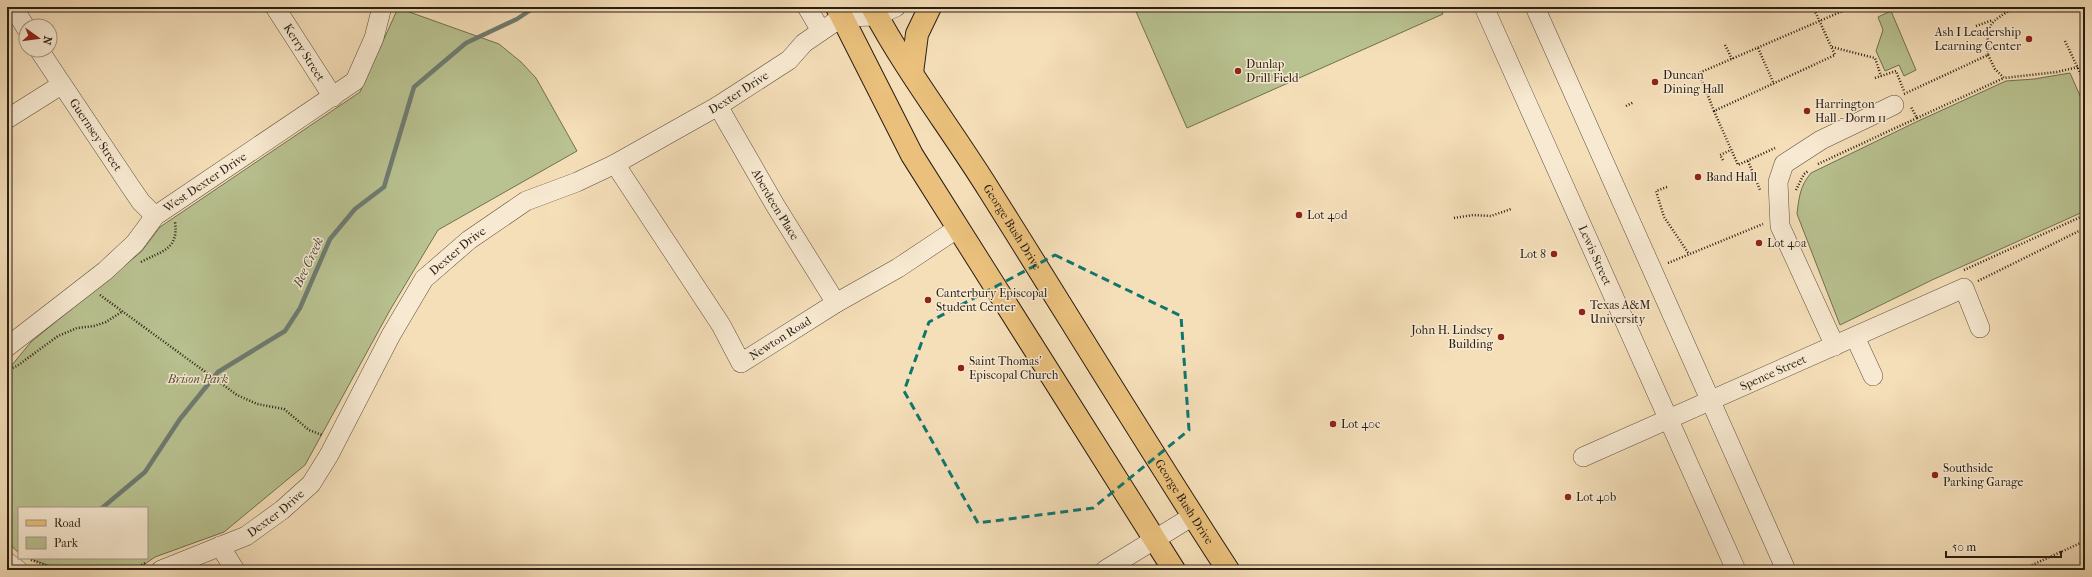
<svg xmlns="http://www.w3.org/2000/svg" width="2092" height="577" viewBox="0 0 2092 577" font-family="'IM FELL French Canon',serif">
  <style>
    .green { fill: #b9c291; stroke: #717052 }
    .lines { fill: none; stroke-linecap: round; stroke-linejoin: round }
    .stream { stroke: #6e7c72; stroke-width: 4.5 }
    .minor-casing { stroke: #5c4e3c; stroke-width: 20 }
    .major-casing { stroke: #291d13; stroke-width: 24 }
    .path { stroke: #291d13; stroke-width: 2.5; stroke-dasharray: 1 2; stroke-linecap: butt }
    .minor { stroke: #f8ead2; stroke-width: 19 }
    .major { stroke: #eac07c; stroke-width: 22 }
    .marked { fill: none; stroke: #0f766e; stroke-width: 3; stroke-dasharray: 8 5; stroke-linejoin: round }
    .poi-dot { fill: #8f2418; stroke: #f8ead2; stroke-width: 1.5 }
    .labels { text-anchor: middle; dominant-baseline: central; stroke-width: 3; stroke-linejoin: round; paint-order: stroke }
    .poi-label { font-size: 12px; fill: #291d13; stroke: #f8ead2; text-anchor: start }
    .street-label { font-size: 12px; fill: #291d13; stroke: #f8ead2 }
    .park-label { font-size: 12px; font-style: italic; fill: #544f39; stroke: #f8ead2 }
    .water-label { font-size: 13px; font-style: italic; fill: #4c4d42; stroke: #f8ead2 }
  </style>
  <rect width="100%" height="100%" fill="#f5dfb9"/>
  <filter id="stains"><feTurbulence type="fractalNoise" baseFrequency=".005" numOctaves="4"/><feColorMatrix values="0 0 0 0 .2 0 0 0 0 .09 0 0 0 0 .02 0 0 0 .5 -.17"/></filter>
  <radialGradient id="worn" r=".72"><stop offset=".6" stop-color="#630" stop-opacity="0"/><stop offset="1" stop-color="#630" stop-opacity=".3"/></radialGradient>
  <path class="green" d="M1134,7H1440L1443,14L1187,128Z
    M398,8L499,44L521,62L536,78L577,151L438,230L390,310L305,465L224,532L155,557L136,570H61L28,558H147V508H19V553L7,542V371L31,342L141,252L160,227L360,92Z
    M1891,11L1916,70L1904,76L1899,65L1885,71L1876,51L1883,30L1878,17Z
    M2070,73L2085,107V211L1932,280L1840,325L1797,214C1799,197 1800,186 1811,173L1916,122L2006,81L2034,79Z"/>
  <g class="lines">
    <path class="stream" d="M102,508L145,472L180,419L218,372L285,331L300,308L330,239L355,209L384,187L414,87L466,43L517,19L535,7"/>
    <defs>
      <g id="minor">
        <path d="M13,7L26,28"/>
        <path id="s1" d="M275,7L333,97"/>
        <path d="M807,7L821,31"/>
        <path id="s2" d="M1484,7L1736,570"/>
        <path d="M1535,7L1786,570"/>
        <path d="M842,17L876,16L896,7"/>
        <path id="s3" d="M39,50L130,186L141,202L155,216"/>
        <path id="s4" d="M718,106L775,205L836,303"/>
        <path d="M7,119L61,85"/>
        <path id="s5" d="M615,164L721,325L741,363L836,303L898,268L958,228"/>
        <path d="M1855,337L1873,376"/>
        <path d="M1835,346L1780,226L1778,182L1784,164L1821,140L1894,105"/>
        <path id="s6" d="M7,347L105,271L135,243L155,216L355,81L374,38L382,7"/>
        <path id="s7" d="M1583,457L1964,288L1980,328"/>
        <path d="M220,546L235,570"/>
        <path d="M7,562L18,570"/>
        <path id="s8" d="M161,570L246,536L282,510L311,484L329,455L391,335L424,279L469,240L526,201L577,182L615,164L718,106L789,60L804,43L842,17L848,7"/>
        <path d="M1105,570L1193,516"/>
      </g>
      <g id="major">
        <path d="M837,7L912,155L1174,570"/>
        <path id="s9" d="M872,7C906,71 951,129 989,190C1069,317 1146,444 1228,570"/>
        <path d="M912,73L917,34L930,7"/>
      </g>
    </defs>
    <use href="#minor" class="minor-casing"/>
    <use href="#major" class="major-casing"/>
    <path class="path" d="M1813,7L1835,55L1714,111L1699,73L1852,7
      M2007,12L2018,7
      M1976,26L1993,20
      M2065,41L2085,83
      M1725,45L1732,59
      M1832,47L1875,58L1881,76
      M1758,48L1774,84
      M1988,55L1995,69L2004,78L2057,72L2078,67
      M1875,78L1896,71L1904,91
      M1904,94L1988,55C1988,30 1984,26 2007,12L2005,7
      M1626,106L1634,102
      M1714,111L1738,165L1775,148
      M1917,118L2004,78
      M1723,160L1720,155L1731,150
      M1748,161L1760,190
      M1818,164L1917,118L1911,107
      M1667,187L1656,191L1664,217L1689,254
      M1796,190L1804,174L1808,171
      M1454,218L1473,215L1491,216L1511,209
      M141,262C161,251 179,250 175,222
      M1668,263L1763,224
      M1964,270L2085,215
      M1978,281L2085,228
      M100,295L237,395L257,404L284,409L309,430L322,435
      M7,370L17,366L58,336L77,328L94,326L106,322L123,311
      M31,560L60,570
      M134,570L145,563
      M2021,570L2085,541"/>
    <use href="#minor" class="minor"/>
    <use href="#major" class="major"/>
  </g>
  <path class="marked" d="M1055,255L1181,316L1189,430L1093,508L978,523L904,391L929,322Z"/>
  <g class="poi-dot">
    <circle cx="2029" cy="39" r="4"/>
    <circle cx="1238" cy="71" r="4"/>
    <circle cx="1655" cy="82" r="4"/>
    <circle cx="1807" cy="111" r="4"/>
    <circle cx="1698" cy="177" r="4"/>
    <circle cx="1299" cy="215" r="4"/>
    <circle cx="1759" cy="243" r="4"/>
    <circle cx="1554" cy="254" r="4"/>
    <circle cx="928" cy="300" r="4"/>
    <circle cx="1582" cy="312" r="4"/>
    <circle cx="1501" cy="337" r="4"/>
    <circle cx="961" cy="368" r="4"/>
    <circle cx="1333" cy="424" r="4"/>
    <circle cx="1935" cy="475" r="4"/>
    <circle cx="1568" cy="497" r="4"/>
  </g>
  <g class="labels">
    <g class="poi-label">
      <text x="2021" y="32" text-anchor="end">Ash I Leadership<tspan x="2021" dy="14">Learning Center</tspan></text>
      <text x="1246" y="64">Dunlap<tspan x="1246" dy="14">Drill Field</tspan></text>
      <text x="1663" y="75">Duncan<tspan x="1663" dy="14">Dining Hall</tspan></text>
      <text x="1815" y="104">Harrington<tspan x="1815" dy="14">Hall - Dorm 11</tspan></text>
      <text x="1706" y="177">Band Hall</text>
      <text x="1307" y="215">Lot 40d</text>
      <text x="1767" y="243">Lot 40a</text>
      <text x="1546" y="254" text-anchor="end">Lot 8</text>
      <text x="936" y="293">Canterbury Episcopal<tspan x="936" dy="14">Student Center</tspan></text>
      <text x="1590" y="305">Texas A&amp;M<tspan x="1590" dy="14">University</tspan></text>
      <text x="1493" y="330" text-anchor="end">John H. Lindsey<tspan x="1493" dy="14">Building</tspan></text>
      <text x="969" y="361">Saint Thomas'<tspan x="969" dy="14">Episcopal Church</tspan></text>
      <text x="1341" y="424">Lot 40c</text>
      <text x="1943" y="468">Southside<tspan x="1943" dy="14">Parking Garage</tspan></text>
      <text x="1576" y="497">Lot 40b</text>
    </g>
    <g class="street-label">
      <text stroke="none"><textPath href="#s1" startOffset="54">Kerry Street</textPath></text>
      <text stroke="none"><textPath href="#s8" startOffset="777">Dexter Drive</textPath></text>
      <text stroke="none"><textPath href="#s3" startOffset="102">Guernsey Street</textPath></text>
      <text stroke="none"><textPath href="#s6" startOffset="259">West Dexter Drive</textPath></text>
      <text stroke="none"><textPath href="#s4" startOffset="114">Aberdeen Place</textPath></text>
      <text stroke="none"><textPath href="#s9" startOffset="261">George Bush Drive</textPath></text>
      <text stroke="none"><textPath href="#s8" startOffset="453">Dexter Drive</textPath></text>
      <text stroke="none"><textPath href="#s2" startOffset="272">Lewis Street</textPath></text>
      <text stroke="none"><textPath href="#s5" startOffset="282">Newton Road</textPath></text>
      <text stroke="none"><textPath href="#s7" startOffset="208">Spence Street</textPath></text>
      <text stroke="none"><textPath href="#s9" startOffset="585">George Bush Drive</textPath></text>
      <text stroke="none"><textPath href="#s8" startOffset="129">Dexter Drive</textPath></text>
    </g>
    <g class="park-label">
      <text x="198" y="379">Brison Park</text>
    </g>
    <g class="water-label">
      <text transform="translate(308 262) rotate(-65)">Bee Creek</text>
    </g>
  </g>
  <rect width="2092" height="577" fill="none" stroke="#f5dfb9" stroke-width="24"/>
  <rect x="8" y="8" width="2076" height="561" fill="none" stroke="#291d13" stroke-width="2"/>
  <rect x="12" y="12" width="2068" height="553" fill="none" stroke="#291d13"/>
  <rect x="18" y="507" width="130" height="52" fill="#f8ead2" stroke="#a59886"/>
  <rect x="26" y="520" width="20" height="6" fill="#eac07c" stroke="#a59886"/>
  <text x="54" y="527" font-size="12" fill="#291d13">Road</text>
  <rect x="26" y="537" width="20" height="12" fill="#b9c291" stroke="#a59886"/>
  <text x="54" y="547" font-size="12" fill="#291d13">Park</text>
  <g transform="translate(38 38) rotate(104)"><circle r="19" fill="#f8ead2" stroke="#a59886"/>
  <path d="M0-3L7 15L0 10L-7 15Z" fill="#8f2418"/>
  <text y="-6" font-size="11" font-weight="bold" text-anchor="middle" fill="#291d13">N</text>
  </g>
  <path d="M1946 551v6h115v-6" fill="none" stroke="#291d13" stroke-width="2"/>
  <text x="1952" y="551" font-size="12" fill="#291d13" stroke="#f8ead2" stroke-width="3" paint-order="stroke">50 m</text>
  <rect width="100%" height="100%" filter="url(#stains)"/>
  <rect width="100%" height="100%" fill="url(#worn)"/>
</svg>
